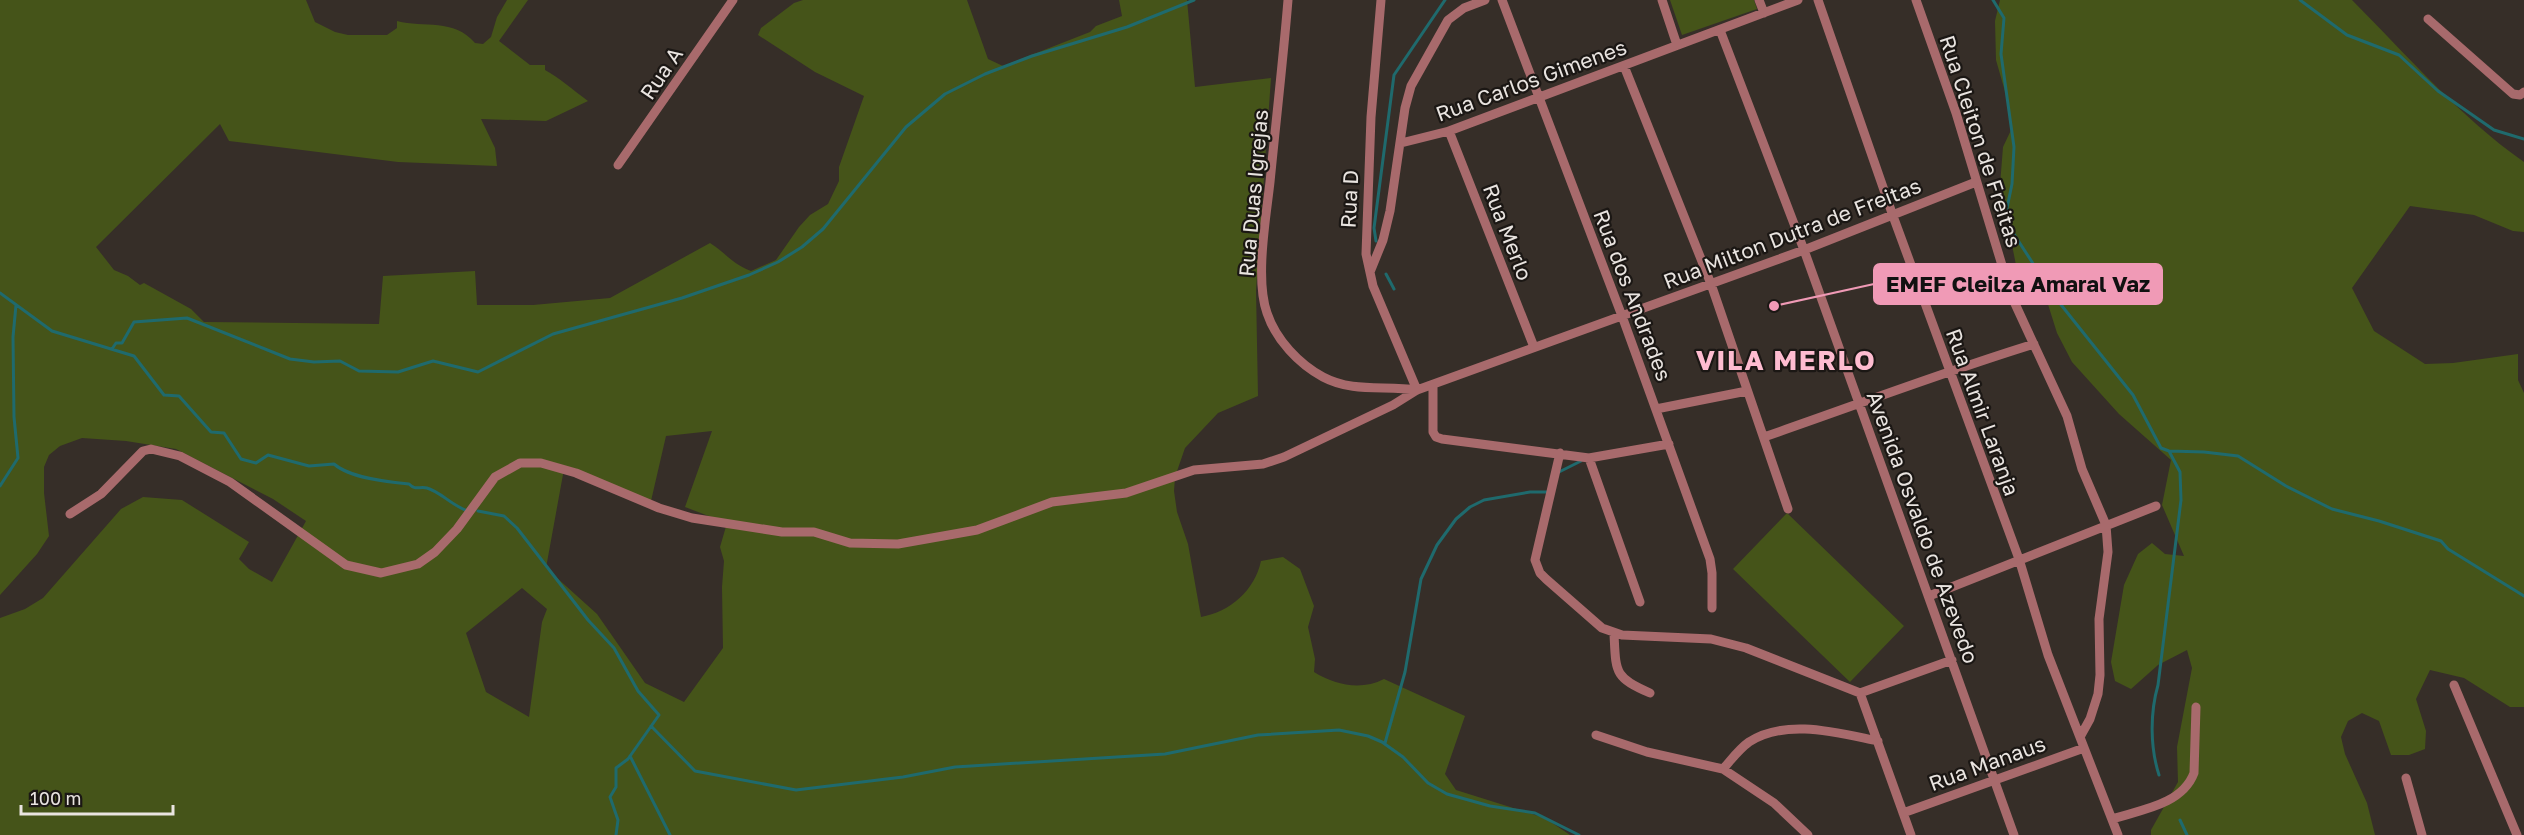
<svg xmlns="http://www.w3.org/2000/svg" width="2524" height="835" viewBox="0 0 2524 835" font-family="'Golos Text',sans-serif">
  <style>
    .green { fill: #455419; fill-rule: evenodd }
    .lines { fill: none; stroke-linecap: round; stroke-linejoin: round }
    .stream { stroke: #1f6a6d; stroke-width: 3 }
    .minor { stroke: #a86a6c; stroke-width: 9 }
    .labels { text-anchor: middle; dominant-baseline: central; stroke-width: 4.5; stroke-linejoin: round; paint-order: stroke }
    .street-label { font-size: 21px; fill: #e9e4e0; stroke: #1b1714 }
    .district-label { font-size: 27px; font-weight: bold; letter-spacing: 1.5px; fill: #febcd0; stroke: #1b1714 }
    .leader { fill: none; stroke: #f09ab6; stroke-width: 2 }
    .callout-dot { fill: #f09ab6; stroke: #1b1714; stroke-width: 2 }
    .callout { fill: #f09ab6; stroke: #f09ab6; stroke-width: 2 }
    .callout-label { font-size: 22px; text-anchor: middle; font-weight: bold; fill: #111 }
  </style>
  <rect width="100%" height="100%" fill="#362e28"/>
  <path class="green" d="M0,0H306L315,22L335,32L348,35H387L397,28V21C424,28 454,18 475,43L483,44L491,37L497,17L507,0H528L499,41L530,65H545V70C560,78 573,90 588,101L546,121L481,119L495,148L497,166L398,162L229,141L220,124L96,247L114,270L128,276L140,285L144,283L191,309L204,322L379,324L383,276L475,271L477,305H533L610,298L710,243C726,253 732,264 751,271L776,260L799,227L810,215L828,204L839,181V167L864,96L815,72L758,35L761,28L794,3L803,0H967L988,59L1003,66L1090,32L1096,26L1122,16L1119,0H1187L1195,87L1271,78L1256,290L1258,396L1218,413L1185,448L1175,477L1174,491L1177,512L1188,544L1201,617C1230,612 1255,590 1261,561L1283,557L1300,569L1314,606L1308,627L1315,659L1314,672C1335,685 1361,691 1384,679L1465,716L1445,774L1456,790L1545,818L1570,835H0V618L25,609L43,598L121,509L143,497L182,500L249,542L239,559L249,569L272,582L306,521L273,499L176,449L126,441L82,438L60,446L49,455L44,467V493L49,536L37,554L0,595ZM712,431L685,507L727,523L720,547L724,561L722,587L723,648L684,702L645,683L597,614L546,568L564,469L651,501L666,436ZM522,588L547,609L542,622L529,717L486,692L466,633Z
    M1670,0H1754L1757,9L1682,35Z
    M2000,0H2352C2407,55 2460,117 2524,162V232L2513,231L2474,215L2410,206L2352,288L2374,331L2425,364L2453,363L2518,354V380L2524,393V707H2510L2464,678L2430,670L2416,699L2426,731L2425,749L2409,755H2391L2379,721L2362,713L2348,721L2341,737L2345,754L2367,803L2375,835H2151V830L2178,782L2177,747L2192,668L2187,650L2158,665L2131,689L2115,681L2111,662L2124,585L2138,554L2152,543L2165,554L2184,556L2162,505L2171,460L2119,414L2072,362L2057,333L2046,298L2016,265L2000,185L2003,147L2012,128L2008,102L1996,60L1995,21Z
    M1787,513L1904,626L1850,682L1733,569Z"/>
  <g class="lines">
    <path class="stream" d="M1993,0L2004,18L2001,54L2014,147L2012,184L2007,208L2010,228L2054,296L2133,395L2161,448L2169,451L2204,452L2238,456L2286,486L2332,509L2379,521L2441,541L2448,549L2524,596
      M2300,0L2347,35L2399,55L2438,91L2494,130L2524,139
      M1376,241L1374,228L1394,75L1445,0
      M1386,274L1394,289
      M0,293L52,331L134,356L164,395L179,396L211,432L224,433L241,459L256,463L268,455L309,466L334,464C350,478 387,482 409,484C416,491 419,486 427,488C441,492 452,506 468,511
      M112,349L116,343H122L134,322L187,318L290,359L314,362L340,361L359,371L398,372L433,361L478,372L553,334L682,298L749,275L778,262L802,247L823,229L906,127L945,94L985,74L1032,56L1127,27L1194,0
      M1559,472L1581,461
      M0,486L18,458L14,417L13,337L16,305
      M478,511L504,516L517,528L588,620L614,648L638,691L659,715L628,759L616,768V787L610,797L618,820L616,835
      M651,726L695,771L796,790L903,777L955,767L1165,754L1258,735L1339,730L1368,736L1382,742L1403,757L1428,783L1447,794L1490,806L1535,813L1579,835
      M1385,743L1405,672L1421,579L1437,545L1456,519L1470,507L1484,500L1530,492H1548
      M630,756L670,835
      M2159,775C2150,747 2150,713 2158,685L2181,500L2180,472L2169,451
      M2180,820L2187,835"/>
    <path class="minor" d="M1288,0C1283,61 1276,121 1270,182C1266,218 1255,279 1267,313C1276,340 1299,364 1323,377C1353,393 1385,385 1417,390
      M1381,0L1371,117L1366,254L1373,286L1417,390
      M1502,0L1622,316L1710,559L1712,573V608
      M1662,0L1677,45
      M1759,0L1764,13
      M1818,0L1893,216L2019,559L2048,655L2118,835
      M1916,0L1956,113L2011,295L2067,416L2082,469L2106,525L2108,552L2099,619L2100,675L2098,694L2090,719L2080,737
      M2428,19L2513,94L2520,95L2524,92
      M1720,30L1804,250L2014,835
      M1624,66L1711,284L1788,509
      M1449,131L1534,347
      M1401,143L1449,131L1798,0
      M618,165L733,0
      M1370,272L1383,240L1390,211L1405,108L1411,86L1448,20L1464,8L1485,0
      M1433,385V432L1436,437L1442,439L1589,458L1669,444
      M1656,409L1747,391
      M1764,437C1854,406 1943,372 2034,344
      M1560,453L1535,560L1540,573L1546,579L1602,628L1622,635L1711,639L1746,648L1860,693L1952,660
      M1589,458L1640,602
      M70,514L101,494L143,451L151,449L180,456L230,482L346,565L381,573L418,564L435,552L457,529L495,477L520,463H541L576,473L659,508L692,518L782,532H814L850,543L898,544L977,530L1052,502L1126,493L1194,470L1263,464L1284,457L1393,405L1417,390L1804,250L1976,182
      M1929,596L2156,506
      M1614,634C1616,673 1614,677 1650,693
      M2454,685L2517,835
      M1860,693L1911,835
      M1596,735L1647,752L1723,769L1774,803L1808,835
      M1723,769C1731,760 1739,749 1749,742C1786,718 1838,733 1878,741
      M2406,778L2422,835
      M1903,813L2084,748
      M2112,819C2140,810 2182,805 2194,773L2196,707"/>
  </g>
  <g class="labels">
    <g class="street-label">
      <text transform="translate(661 73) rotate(-56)">Rua A</text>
      <text transform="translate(1531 80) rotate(-20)">Rua Carlos Gimenes</text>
      <text transform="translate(1981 141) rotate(72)">Rua Cleiton de Freitas</text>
      <text transform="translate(1253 193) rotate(-85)">Rua Duas Igrejas</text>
      <text transform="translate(1349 199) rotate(-87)">Rua D</text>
      <text transform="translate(1508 232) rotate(69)">Rua Merlo</text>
      <text transform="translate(1792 233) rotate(-21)">Rua Milton Dutra de Freitas</text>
      <text transform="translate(1633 295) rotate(69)">Rua dos Andrades</text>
      <text transform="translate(1983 412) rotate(70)">Rua Almir Laranja</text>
      <text transform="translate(1923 527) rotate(70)">Avenida Osvaldo de Azevedo</text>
      <text transform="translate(1987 763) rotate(-20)">Rua Manaus</text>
    </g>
    <g class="district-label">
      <text x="1786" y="360">VILA MERLO</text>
    </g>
  </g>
  <path class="leader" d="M1774 306L1874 284"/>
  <circle class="callout-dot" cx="1774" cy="306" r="6"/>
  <rect class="callout" x="1874" y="264" width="288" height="40" rx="6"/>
  <g class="callout-label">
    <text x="2018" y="292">EMEF Cleilza Amaral Vaz</text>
  </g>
  <path d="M21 805v9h152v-9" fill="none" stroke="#e9e4e0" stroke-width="3"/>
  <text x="30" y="805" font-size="18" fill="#e9e4e0" stroke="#1b1714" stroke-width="4.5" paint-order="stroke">100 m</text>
</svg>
